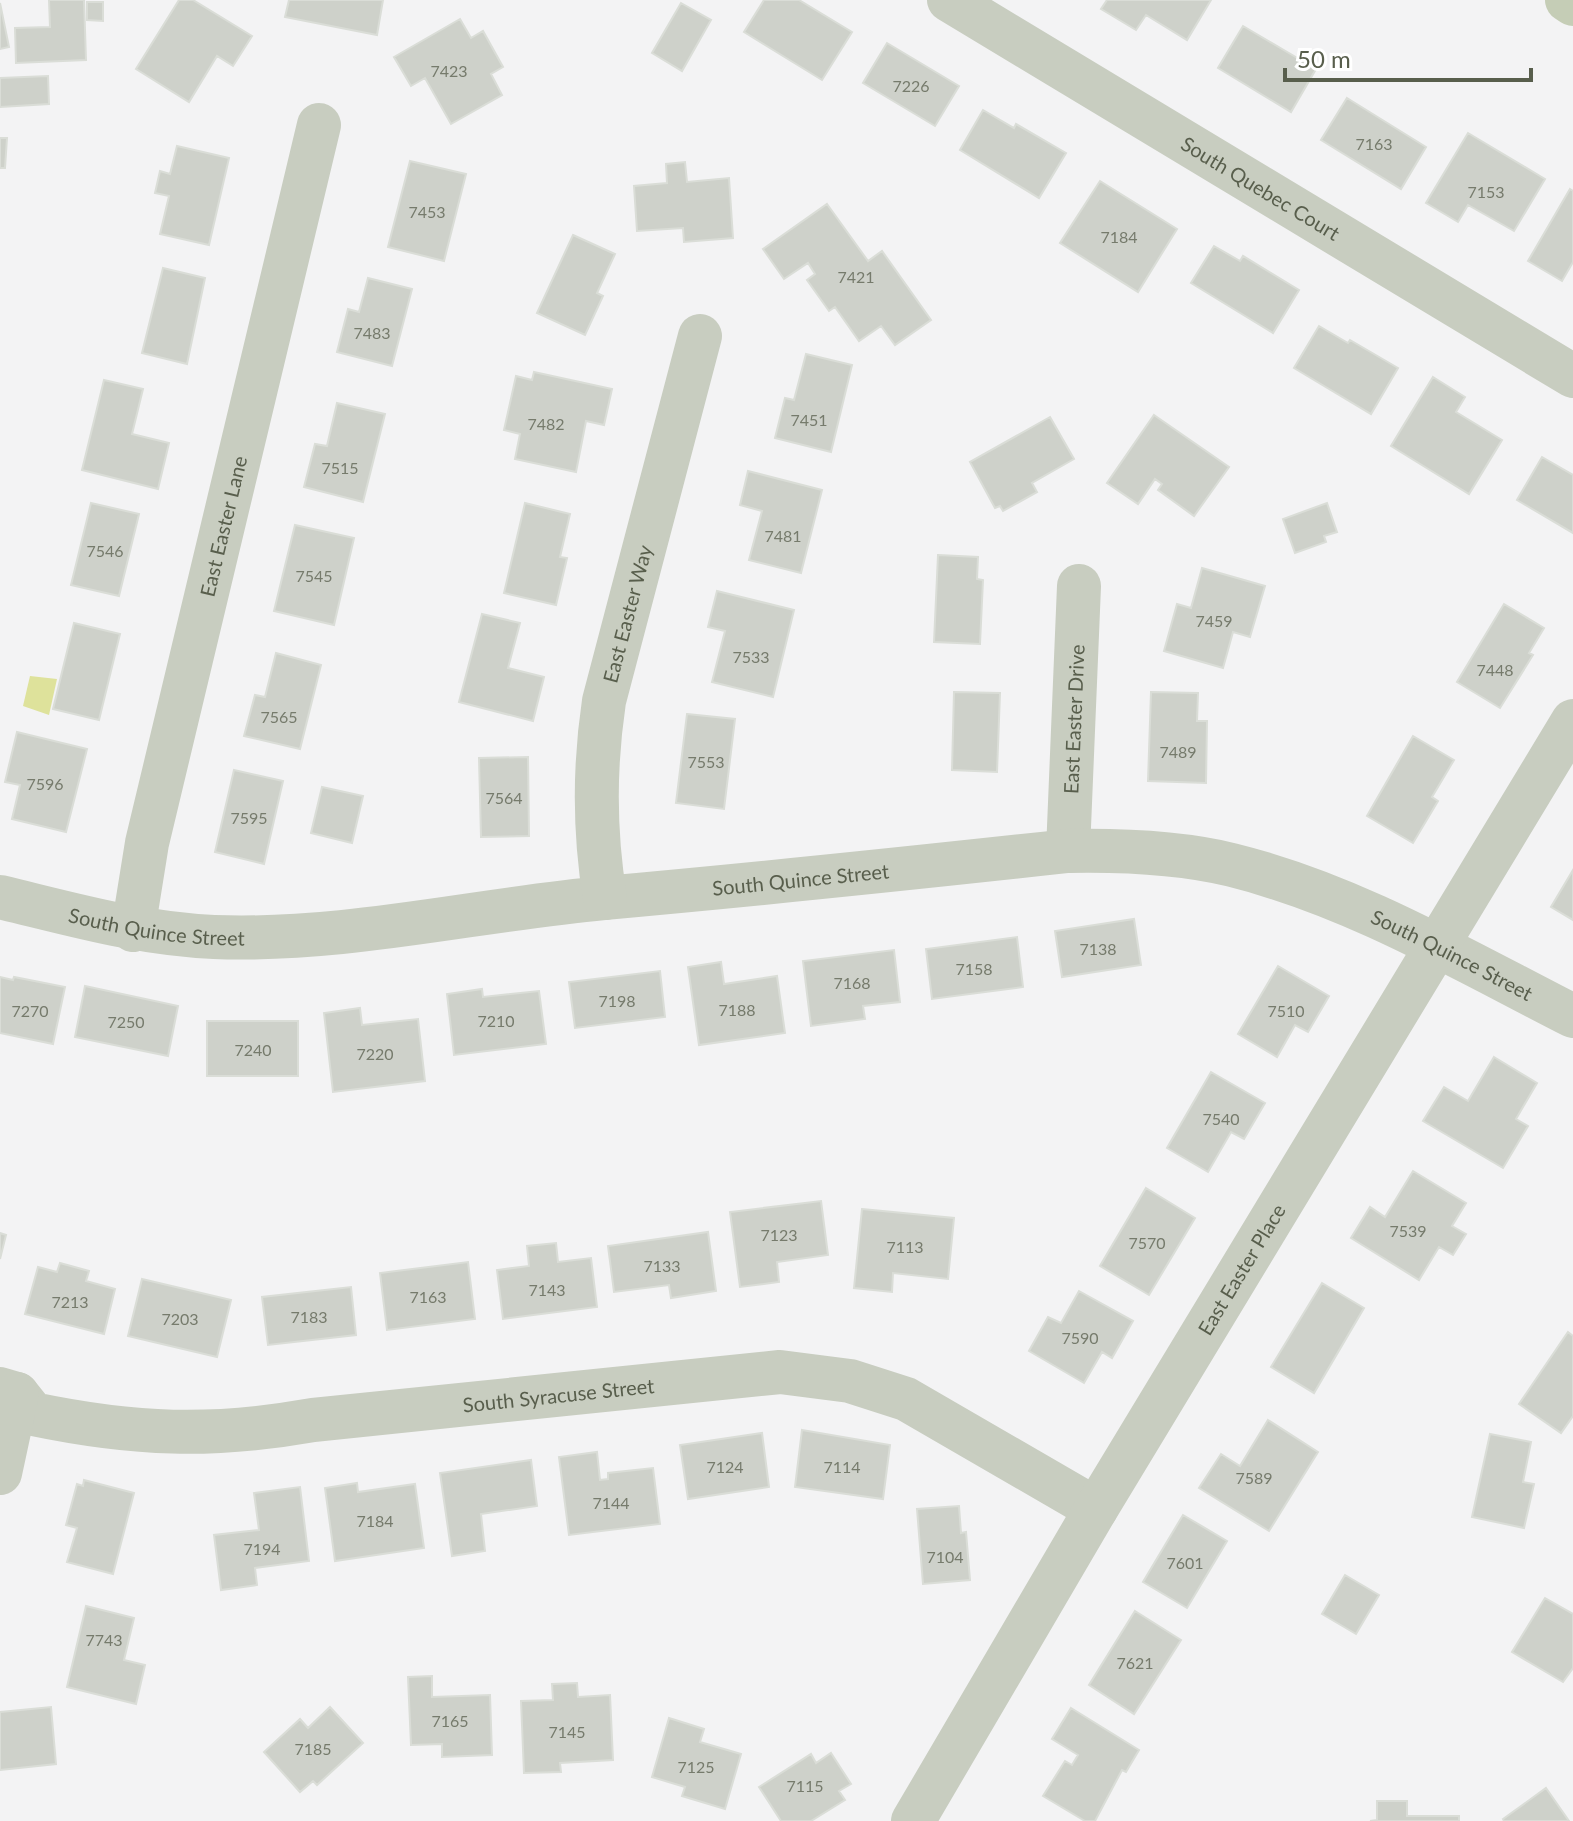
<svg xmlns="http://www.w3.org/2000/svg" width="1573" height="1821" viewBox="0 0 1573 1821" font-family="Lato,sans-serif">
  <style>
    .water { fill: #dee29b }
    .building { fill: #ced1ca; stroke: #daddd7; stroke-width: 2 }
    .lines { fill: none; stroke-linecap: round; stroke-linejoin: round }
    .minor { stroke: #c8cdc0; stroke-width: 44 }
    .major { stroke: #c5cdb6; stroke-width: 44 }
    .labels { text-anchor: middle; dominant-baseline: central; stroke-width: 6; stroke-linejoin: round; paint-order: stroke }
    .number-label { font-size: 16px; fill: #767b6c }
    .street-label { font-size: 20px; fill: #585e4c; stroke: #fff }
  </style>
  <rect width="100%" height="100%" fill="#f3f3f4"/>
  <path class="water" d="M30,676L57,679L49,715L23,706Z"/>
  <path class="building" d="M49,0H84L86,60L16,63L15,28L50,27Z
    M179,0H193L252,36L233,66L217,56L189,102L136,69Z
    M289,0H383L377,35L285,17Z
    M764,0H799L852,32L822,80L744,32Z
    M1107,0H1211L1187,40L1146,15L1136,30L1101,9Z
    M87,2H103V21L87,20Z
    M0,3L9,47L0,49Z
    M681,3L711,20L682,71L652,53Z
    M460,19L471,38L483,31L503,67L491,74L502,95L451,124L425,78L411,86L394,57Z
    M1243,26L1316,69L1291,112L1218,68Z
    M887,43L959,86L935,126L863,83Z
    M48,76L49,104L0,107V78Z
    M1347,98L1426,147L1401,189L1321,140Z
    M983,110L1014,128L1016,124L1066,153L1039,198L960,150Z
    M1468,133L1545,179L1514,231L1468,205L1458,222L1426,203Z
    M0,138H7L5,168H0Z
    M177,146L229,158L209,245L160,234L169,196L155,193L160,171L170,174Z
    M410,161L466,174L444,261L388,247Z
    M685,162L687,182L729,178L733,238L684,242L683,228L637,231L634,186L667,183L666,164Z
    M1100,181L1177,229L1138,292L1060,243Z
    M1570,189L1573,191V262L1562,281L1528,261Z
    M827,204L868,261L882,251L931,320L895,345L881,326L859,341L835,307L829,311L807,280L815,274L808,263L784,279L763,249Z
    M573,235L615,254L597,293L603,296L585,335L537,313Z
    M1214,246L1240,261L1243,256L1299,290L1273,333L1191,283Z
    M163,268L205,278L187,364L142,353Z
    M368,278L412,289L392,366L337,352L348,309L359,312Z
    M1319,326L1348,343L1350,340L1398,368L1371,414L1294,368Z
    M806,354L852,365L831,452L775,438L785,398L794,400Z
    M534,372L612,389L604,425L586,421L576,472L515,459L520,434L504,430L516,376L532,380Z
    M1433,377L1465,397L1456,412L1502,440L1469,494L1391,446Z
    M104,380L143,389L132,434L169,443L158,489L82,470Z
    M337,403L385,414L363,502L304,487L315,444L327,446Z
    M1154,415L1229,467L1194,516L1158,490L1162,484L1155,479L1138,504L1107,483Z
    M1050,417L1074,459L1032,483L1037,492L1003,511L1000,506L995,508L970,462Z
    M1542,457L1573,475V533L1517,500Z
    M748,471L822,490L801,573L749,560L762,511L740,505Z
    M91,503L139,514L119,596L71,585Z
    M525,503L570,514L560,557L567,558L556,605L504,593Z
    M1327,503L1337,532L1324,536L1326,542L1295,553L1283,519Z
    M295,525L354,538L334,625L274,611Z
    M938,555L978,557L977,579L983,580L980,644L934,642Z
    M1202,568L1265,586L1250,637L1233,632L1223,668L1164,651L1177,604L1191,608Z
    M717,591L794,610L773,697L712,682L725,631L708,627Z
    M1504,604L1544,628L1529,653L1533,655L1500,708L1457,682Z
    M482,614L520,623L508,668L544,677L533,721L459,702Z
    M74,623L120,634L99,720L53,709Z
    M276,653L321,665L300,749L244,736L255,695L265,697Z
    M954,692L1000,693L997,772L952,770Z
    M1151,692L1198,693L1197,721H1207L1206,783L1148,781Z
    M687,714L735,719L724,809L676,803Z
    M17,732L87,749L66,832L12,819L20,785L5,782Z
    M1413,736L1454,760L1432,797L1438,801L1413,843L1367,816Z
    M528,757L529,836L481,837L479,758Z
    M234,770L283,781L264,864L215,852Z
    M322,787L363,796L352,843L311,833Z
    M1573,870V920L1551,907Z
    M1134,919L1141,965L1062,977L1055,931Z
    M1017,937L1023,987L932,999L926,949Z
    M894,950L900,1002L863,1006L865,1019L811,1026L803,961Z
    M721,962L724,984L777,976L785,1033L699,1045L688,967Z
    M1278,966L1329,996L1308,1032L1295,1025L1277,1057L1238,1034Z
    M660,971L665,1017L575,1028L569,982Z
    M0,977L13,980L14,977L65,987L53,1044L0,1033Z
    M85,986L178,1006L168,1056L75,1037Z
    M482,989L483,997L539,991L546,1044L454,1055L447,994Z
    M360,1008L362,1025L418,1019L425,1081L333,1092L324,1013Z
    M207,1021H298V1076H207Z
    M1494,1057L1537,1083L1516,1119L1528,1126L1503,1168L1423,1121L1444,1087L1468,1101Z
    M1211,1072L1265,1103L1244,1139L1231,1132L1208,1172L1167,1148Z
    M1413,1171L1466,1203L1452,1226L1466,1234L1453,1255L1439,1247L1419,1280L1351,1238L1370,1207L1385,1217Z
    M1146,1188L1195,1218L1149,1295L1100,1266Z
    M821,1201L828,1255L777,1262L779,1282L740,1287L730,1212Z
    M862,1209L954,1218L948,1279L893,1273L892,1292L854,1288Z
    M708,1232L716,1291L671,1298L669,1285L614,1292L608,1246Z
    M0,1233L6,1235L0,1259Z
    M556,1243L558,1262L591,1258L597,1307L503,1319L497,1270L529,1266L527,1246Z
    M468,1262L475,1319L387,1330L380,1273Z
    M60,1263L89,1271L86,1281L115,1289L104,1334L25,1314L38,1267L57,1272Z
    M142,1279L231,1300L217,1357L128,1336Z
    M1322,1283L1364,1308L1314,1393L1271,1367Z
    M351,1287L356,1335L268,1345L262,1297Z
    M1079,1291L1133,1321L1112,1358L1102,1352L1084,1383L1029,1351L1048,1317L1061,1323Z
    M1568,1332L1573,1336V1416L1561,1433L1519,1404Z
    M1268,1420L1318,1452L1269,1531L1199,1488L1221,1454L1240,1466Z
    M802,1430L890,1445L883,1499L795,1487Z
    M762,1433L769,1487L688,1499L680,1445Z
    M1490,1434L1531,1442L1523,1482L1534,1484L1524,1528L1472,1517Z
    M597,1452L600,1480L608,1479V1473L653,1468L660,1524L569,1535L559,1457Z
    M531,1460L537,1506L481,1514L485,1551L452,1556L440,1473Z
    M84,1480L134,1493L113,1574L67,1562L77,1528L66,1525L77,1484L83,1486Z
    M357,1483L358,1492L415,1484L424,1548L335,1561L325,1488Z
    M300,1487L309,1561L255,1568L257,1585L221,1590L214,1535L259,1530L254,1493Z
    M959,1506L961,1533L966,1532L970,1580L923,1584L917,1509Z
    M1183,1515L1227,1541L1187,1608L1143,1582Z
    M1345,1575L1379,1595L1356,1634L1322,1614Z
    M1545,1598L1573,1614V1668L1563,1682L1512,1652Z
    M86,1606L134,1618L124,1660L145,1665L136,1704L67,1687Z
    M1135,1611L1181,1640L1134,1714L1089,1685Z
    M432,1676V1697L490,1695L492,1755L442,1757V1744L411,1745L408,1677Z
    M577,1683L578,1697L610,1695L613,1760L560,1763L561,1772L524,1773L521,1701L553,1700L552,1684Z
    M51,1707L56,1764L0,1770V1712Z
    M330,1707L363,1743L317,1785L313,1781L300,1792L264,1752L300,1719L308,1728Z
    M1071,1708L1139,1750L1126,1772L1122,1770L1095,1821H1085L1043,1796L1065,1761L1072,1765L1078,1755L1052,1739Z
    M669,1718L704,1729L700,1742L741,1754L725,1809L682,1796L685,1787L652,1777Z
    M831,1753L851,1784L839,1791L845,1800L811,1821H781L759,1787L811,1754L816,1763Z
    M1546,1788L1569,1821H1504L1503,1819Z
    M1377,1801H1407V1816H1459V1821H1370L1377,1820Z"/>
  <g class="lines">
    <g class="minor">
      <path id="s1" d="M949,0L1573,376"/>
      <path id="s2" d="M1068,851L1079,586"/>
      <path id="s3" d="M0,897C71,914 140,934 214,937C345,942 474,910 604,898C759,884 913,868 1068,851C1122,850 1179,852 1232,865C1353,895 1463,960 1573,1016"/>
      <path id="s4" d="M605,898C594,831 594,768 604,701L700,336"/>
      <path id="s5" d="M133,930L147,843L319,125"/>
      <path id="s6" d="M0,1389L17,1394L33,1414C134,1435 211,1438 313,1420L780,1372L850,1381L906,1399L1096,1509"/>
      <path d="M0,1473L17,1394"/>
      <path id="s7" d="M913,1821L1096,1509L1573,721"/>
    </g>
    <path class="major" d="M1567,0L1573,4"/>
  </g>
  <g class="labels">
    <g class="number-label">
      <text x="449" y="70">7423</text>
      <text x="911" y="85">7226</text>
      <text x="1374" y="143">7163</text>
      <text x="1486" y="191">7153</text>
      <text x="427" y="211">7453</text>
      <text x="1119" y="236">7184</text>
      <text x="856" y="276">7421</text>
      <text x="372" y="332">7483</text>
      <text x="809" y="419">7451</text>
      <text x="546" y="423">7482</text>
      <text x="340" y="467">7515</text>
      <text x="783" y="535">7481</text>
      <text x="105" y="550">7546</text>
      <text x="314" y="575">7545</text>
      <text x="1214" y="620">7459</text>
      <text x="751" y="656">7533</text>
      <text x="1495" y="669">7448</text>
      <text x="279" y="716">7565</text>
      <text x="1178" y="751">7489</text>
      <text x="706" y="761">7553</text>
      <text x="45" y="783">7596</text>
      <text x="504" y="797">7564</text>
      <text x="249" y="817">7595</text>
      <text x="1098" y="948">7138</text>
      <text x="974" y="968">7158</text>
      <text x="852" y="982">7168</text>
      <text x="617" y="1000">7198</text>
      <text x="737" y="1009">7188</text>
      <text x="30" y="1010">7270</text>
      <text x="1286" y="1010">7510</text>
      <text x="496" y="1020">7210</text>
      <text x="126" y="1021">7250</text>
      <text x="253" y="1049">7240</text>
      <text x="375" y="1053">7220</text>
      <text x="1221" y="1118">7540</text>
      <text x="1408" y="1230">7539</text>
      <text x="779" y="1234">7123</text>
      <text x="1147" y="1242">7570</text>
      <text x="905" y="1246">7113</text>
      <text x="662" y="1265">7133</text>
      <text x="547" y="1289">7143</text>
      <text x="428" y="1296">7163</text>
      <text x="70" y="1301">7213</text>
      <text x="309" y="1316">7183</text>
      <text x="180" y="1318">7203</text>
      <text x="1080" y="1337">7590</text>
      <text x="725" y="1466">7124</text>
      <text x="842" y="1466">7114</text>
      <text x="1254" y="1477">7589</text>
      <text x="611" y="1502">7144</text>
      <text x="375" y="1520">7184</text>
      <text x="262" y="1548">7194</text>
      <text x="945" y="1556">7104</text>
      <text x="1185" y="1562">7601</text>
      <text x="104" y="1639">7743</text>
      <text x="1135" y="1662">7621</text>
      <text x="450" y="1720">7165</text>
      <text x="567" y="1731">7145</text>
      <text x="313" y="1748">7185</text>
      <text x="696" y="1766">7125</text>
      <text x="805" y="1785">7115</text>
    </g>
    <g class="street-label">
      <text stroke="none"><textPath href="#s1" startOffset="364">South Quebec Court</textPath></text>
      <text stroke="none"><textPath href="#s5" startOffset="414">East Easter Lane</textPath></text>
      <text stroke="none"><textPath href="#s4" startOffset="288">East Easter Way</textPath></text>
      <text stroke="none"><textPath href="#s2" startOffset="132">East Easter Drive</textPath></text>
      <text stroke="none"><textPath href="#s3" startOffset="808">South Quince Street</textPath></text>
      <text stroke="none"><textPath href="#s3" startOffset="160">South Quince Street</textPath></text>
      <text stroke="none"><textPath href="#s3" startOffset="1480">South Quince Street</textPath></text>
      <text stroke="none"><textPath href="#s7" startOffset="642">East Easter Place</textPath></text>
      <text stroke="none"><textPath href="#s6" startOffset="572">South Syracuse Street</textPath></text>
    </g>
  </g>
  <path d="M1285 68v12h246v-12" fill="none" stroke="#585e4c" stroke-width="4"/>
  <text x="1297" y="68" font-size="24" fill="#585e4c" stroke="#ffffff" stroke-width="6" paint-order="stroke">50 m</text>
</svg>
